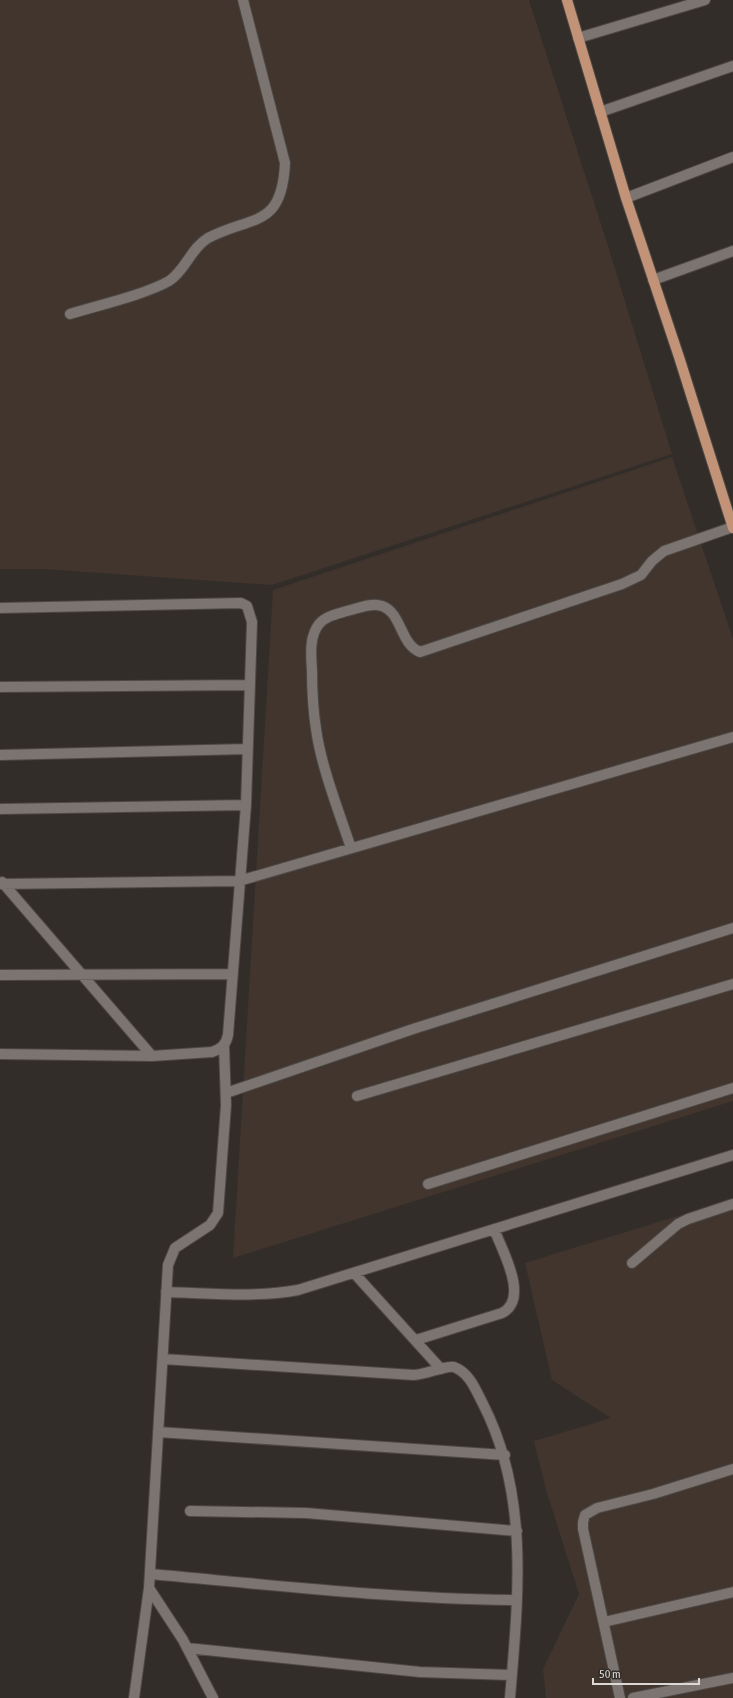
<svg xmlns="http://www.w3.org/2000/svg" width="733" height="1698" viewBox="0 0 733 1698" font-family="'Asap Condensed',sans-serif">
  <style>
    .built { fill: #41352e }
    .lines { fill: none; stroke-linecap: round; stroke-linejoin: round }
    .minor-casing { stroke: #4d4845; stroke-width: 12 }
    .major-casing { stroke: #4d4845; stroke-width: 12 }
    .minor { stroke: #7b7470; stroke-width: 10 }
    .major { stroke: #c39378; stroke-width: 10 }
  </style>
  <rect width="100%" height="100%" fill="#332d29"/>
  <path class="built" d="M0,0H529L608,246L672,454L272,585L43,569H0Z
    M672,457L733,639V1101L233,1258L273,590Z
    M733,1199V1698H546L543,1669L579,1594L547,1493L534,1441L611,1418L552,1380L525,1263Z"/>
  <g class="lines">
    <defs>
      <path id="minor" d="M578,38L705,0
        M600,112L733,66
        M626,198L733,157
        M653,280L733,251
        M70,314C99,305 144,295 169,281C185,271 191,248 208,238C252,215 282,229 285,163L243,0
        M0,608L241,603L247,606L252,622L246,805L228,1035C226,1045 221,1049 212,1052L152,1056L0,1054
        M0,687L249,685
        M0,755L247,749
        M0,809L246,805
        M351,848C339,812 321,766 316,729C313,709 312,690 312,671C311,655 309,637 319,624C326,616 337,614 347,611C357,609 371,602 382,606C402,613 400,644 420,652L622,584L641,575L652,561L664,551L733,527
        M2,882L152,1056
        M0,884L239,881L733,737
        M0,975L233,974
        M226,1093L413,1029L733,928
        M357,1096L733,984
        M428,1184L733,1088
        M632,1263L678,1224L688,1219L733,1204
        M354,1273L441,1369
        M166,1292C210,1293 255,1298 298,1290L733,1155
        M416,1340L502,1313C530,1299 502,1250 494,1229
        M163,1359L414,1375C424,1375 447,1365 454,1367C470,1373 476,1391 483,1404C530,1496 518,1599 510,1698
        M158,1432L505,1455
        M190,1511L306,1513L517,1531
        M150,1574C272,1585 394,1599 517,1600
        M149,1588L183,1640L213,1698
        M604,1622L733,1592
        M187,1648L420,1672L512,1675
        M134,1698L149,1588L168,1265L175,1248L210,1225L218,1213L226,1105L224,1045
        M620,1698L583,1529V1522L585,1515L597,1508L653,1494L733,1469
        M633,1698L733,1678"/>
      <path id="major" d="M567,0L626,198L679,357L733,528"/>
    </defs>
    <use href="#minor" class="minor-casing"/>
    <use href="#major" class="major-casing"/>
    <use href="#minor" class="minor"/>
    <use href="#major" class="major"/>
  </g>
  <path d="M593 1678v6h106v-6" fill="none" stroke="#dcd8d6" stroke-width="2"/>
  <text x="599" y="1678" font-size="12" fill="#dcd8d6" stroke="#332d29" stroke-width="3" paint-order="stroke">50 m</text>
</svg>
